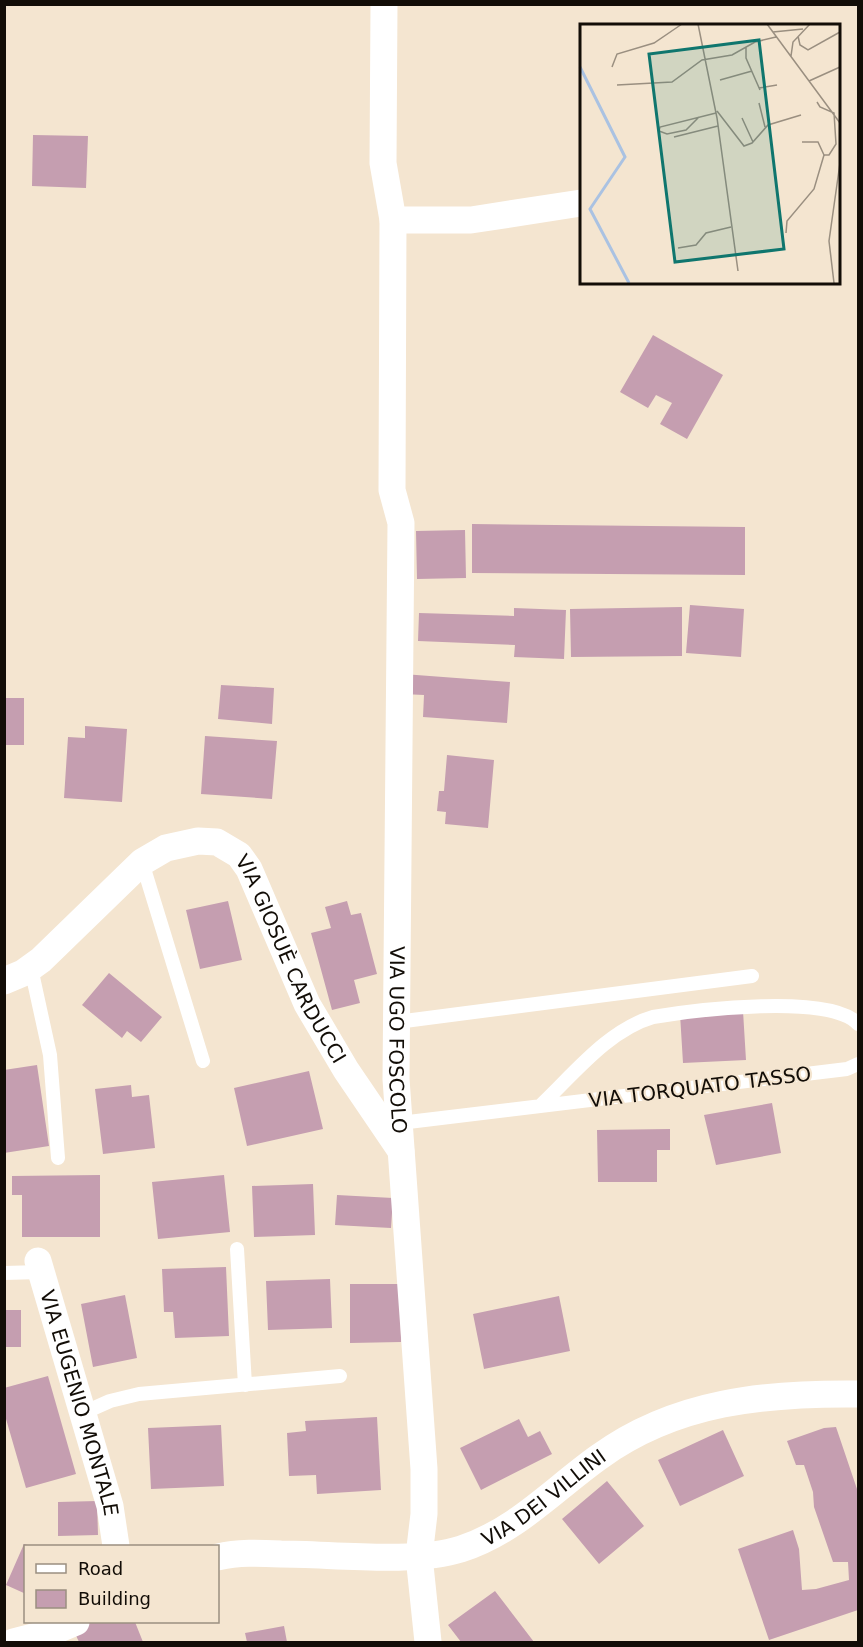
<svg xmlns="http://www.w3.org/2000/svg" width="863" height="1647" viewBox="0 0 863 1647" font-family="'DejaVu Sans',sans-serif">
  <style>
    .building { fill: #c59eb0 }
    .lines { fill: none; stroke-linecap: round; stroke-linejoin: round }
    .lane { stroke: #fff; stroke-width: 14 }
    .street { stroke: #fff; stroke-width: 27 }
    .labels { text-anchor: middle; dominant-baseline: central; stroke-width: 4.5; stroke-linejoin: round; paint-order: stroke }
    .street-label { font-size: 20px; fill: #120d07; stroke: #f4e5d0 }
    .inset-river { fill: none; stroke: #aac2e2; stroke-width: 3 }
    .inset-road { fill: none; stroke: #9a8f80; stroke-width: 1.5 }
    .view { fill: #0f766e; fill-opacity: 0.15; stroke: #0f766e; stroke-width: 3 }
    .inset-edge { fill: none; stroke: #120d07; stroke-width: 3 }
  </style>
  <rect width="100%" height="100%" fill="#f4e5d0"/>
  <path class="building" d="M33,135L88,136L86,188L32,186Z
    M653,335L723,375L687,439L660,424L672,403L656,395L648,408L620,392Z
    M472,524L745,527V575L472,573Z
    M465,530L466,578L417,579L416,531Z
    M690,605L744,609L741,657L686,653Z
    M682,607V656L571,657L570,609Z
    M514,608L566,610L564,659L514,657L515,645L418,641L419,613L514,616Z
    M403,674L510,682L507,723L423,717L424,695L402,694Z
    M221,685L274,688L272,724L218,719Z
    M4,698H24V745H4Z
    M85,726L127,729L122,802L64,798L68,737L85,738Z
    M205,736L277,741L272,799L201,794Z
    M447,755L494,760L488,828L445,824L446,812L437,811L439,791H444Z
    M228,901L242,960L200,969L186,910Z
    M347,901L351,915L361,913L377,974L354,980L360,1003L332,1010L311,933L331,928L325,907Z
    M109,973L162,1017L141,1042L127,1031L122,1038L82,1005Z
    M743,1011L746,1060L683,1063L680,1014Z
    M37,1065L49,1146L4,1153V1070Z
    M309,1071L323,1129L247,1146L234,1088Z
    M131,1085L132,1097L149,1095L155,1148L103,1154L95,1089Z
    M772,1103L781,1153L716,1165L704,1115Z
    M670,1129V1150H657V1182H598L597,1130Z
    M100,1175V1237H22V1195H12V1176Z
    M224,1175L230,1232L158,1239L152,1182Z
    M313,1184L315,1235L254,1237L252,1186Z
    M337,1195L393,1198L391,1228L335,1225Z
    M226,1267L229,1336L175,1338L173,1312H164L162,1269Z
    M330,1279L332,1328L268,1330L266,1281Z
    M350,1284H400L401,1342L350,1343Z
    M125,1295L137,1358L93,1367L81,1304Z
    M559,1296L570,1351L484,1369L473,1314Z
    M4,1310H21V1347H4Z
    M48,1376L76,1474L26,1488L4,1412V1388Z
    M377,1417L381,1490L317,1494L316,1475L289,1476L287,1433L306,1431L305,1421Z
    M519,1419L528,1437L540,1431L552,1454L481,1490L460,1448Z
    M221,1425L224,1486L151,1489L148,1428Z
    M836,1427L858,1492V1610L769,1640L738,1549L793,1530L799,1549L802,1590L816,1589L849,1580L848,1562H833L814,1507L813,1492L804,1465H796L787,1441L824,1428Z
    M723,1430L744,1476L680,1506L658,1460Z
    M607,1481L644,1526L599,1564L562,1519Z
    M97,1501L98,1535L58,1536V1502Z
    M24,1544L31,1546H26V1594L6,1585Z
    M495,1591L534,1642H461L448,1625Z
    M91,1622H135L143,1642H79L73,1629Z
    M284,1626L287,1642H247L245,1633Z"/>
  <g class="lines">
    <path class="lane" d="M142,862L203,1061
      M31,968L50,1055L58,1158
      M397,1022L752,976
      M540,1106C573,1075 608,1030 653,1017C694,1010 831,993 858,1024
      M400,1123L847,1069L858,1064
      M237,1249L245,1385
      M4,1273L41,1272
      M83,1413L110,1401L139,1394L340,1376"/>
    <g class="street">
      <path id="s1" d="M384,4L383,163L393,220L392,490L401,523L396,1079L424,1469V1514L419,1556L428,1642"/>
      <path d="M393,220H471L581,203"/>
      <path id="s2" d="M4,981L23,973L41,960L142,862L166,848L198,841L217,842L239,855L249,869L307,1004L346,1070L401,1151"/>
      <path id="s3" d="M38,1261L110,1506L116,1546"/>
      <path id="s4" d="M218,1557C238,1552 260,1553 281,1554C332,1554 414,1564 461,1549C515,1532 554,1489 599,1457C676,1401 766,1393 858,1394"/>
      <path d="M13,1642L52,1632L76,1622"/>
    </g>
  </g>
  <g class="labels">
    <g class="street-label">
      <text stroke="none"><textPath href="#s2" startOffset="405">VIA GIOSUÈ CARDUCCI</textPath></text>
      <text stroke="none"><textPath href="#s1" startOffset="1038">VIA UGO FOSCOLO</textPath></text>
      <text transform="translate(700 1087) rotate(-7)">VIA TORQUATO TASSO</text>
      <text stroke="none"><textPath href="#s3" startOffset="148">VIA EUGENIO MONTALE</textPath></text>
      <text stroke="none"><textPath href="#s4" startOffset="342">VIA DEI VILLINI</textPath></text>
    </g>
  </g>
  <g transform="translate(580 24)">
    <rect width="260" height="260" fill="#f4e5d0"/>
    <path class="inset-river" d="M0,43L45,133L10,185L49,259"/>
    <path class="inset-road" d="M118,0L137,94L158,247M187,0L260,99M193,8L223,5M218,12L220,21L228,26L260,8M166,23V34L180,66M211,32L213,18L230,0M32,43L37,30L74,19L102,0M140,56L172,47M229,57L260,43M37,61L92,58L122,36L152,31L175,18L196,13M179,64L197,61M237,78L240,83L254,89L256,120L249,131H244M179,79L185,103M137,87L164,122L172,119L188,101L221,91M119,93L106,106L87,110L79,107L80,103L136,89M162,94L173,118M94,113L138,102M222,118H238L244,131M206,209L207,197L234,165L244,131M98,224L116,221L126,209L151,203M254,259L249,217L260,139"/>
    <path class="view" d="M179,16L204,225L95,238L69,30Z"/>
    <rect width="260" height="260" class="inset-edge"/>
  </g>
  <rect width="863" height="1647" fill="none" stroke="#120d07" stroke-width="12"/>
  <rect x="24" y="1545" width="195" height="78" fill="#f4e5d0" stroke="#9a8f80" stroke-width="1.5"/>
  <rect x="36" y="1564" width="30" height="9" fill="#ffffff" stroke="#9a8f80" stroke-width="1.5"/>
  <text x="78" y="1575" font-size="18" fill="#120d07">Road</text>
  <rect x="36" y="1590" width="30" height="18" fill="#c59eb0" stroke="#9a8f80" stroke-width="1.5"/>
  <text x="78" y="1605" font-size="18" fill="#120d07">Building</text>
</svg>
